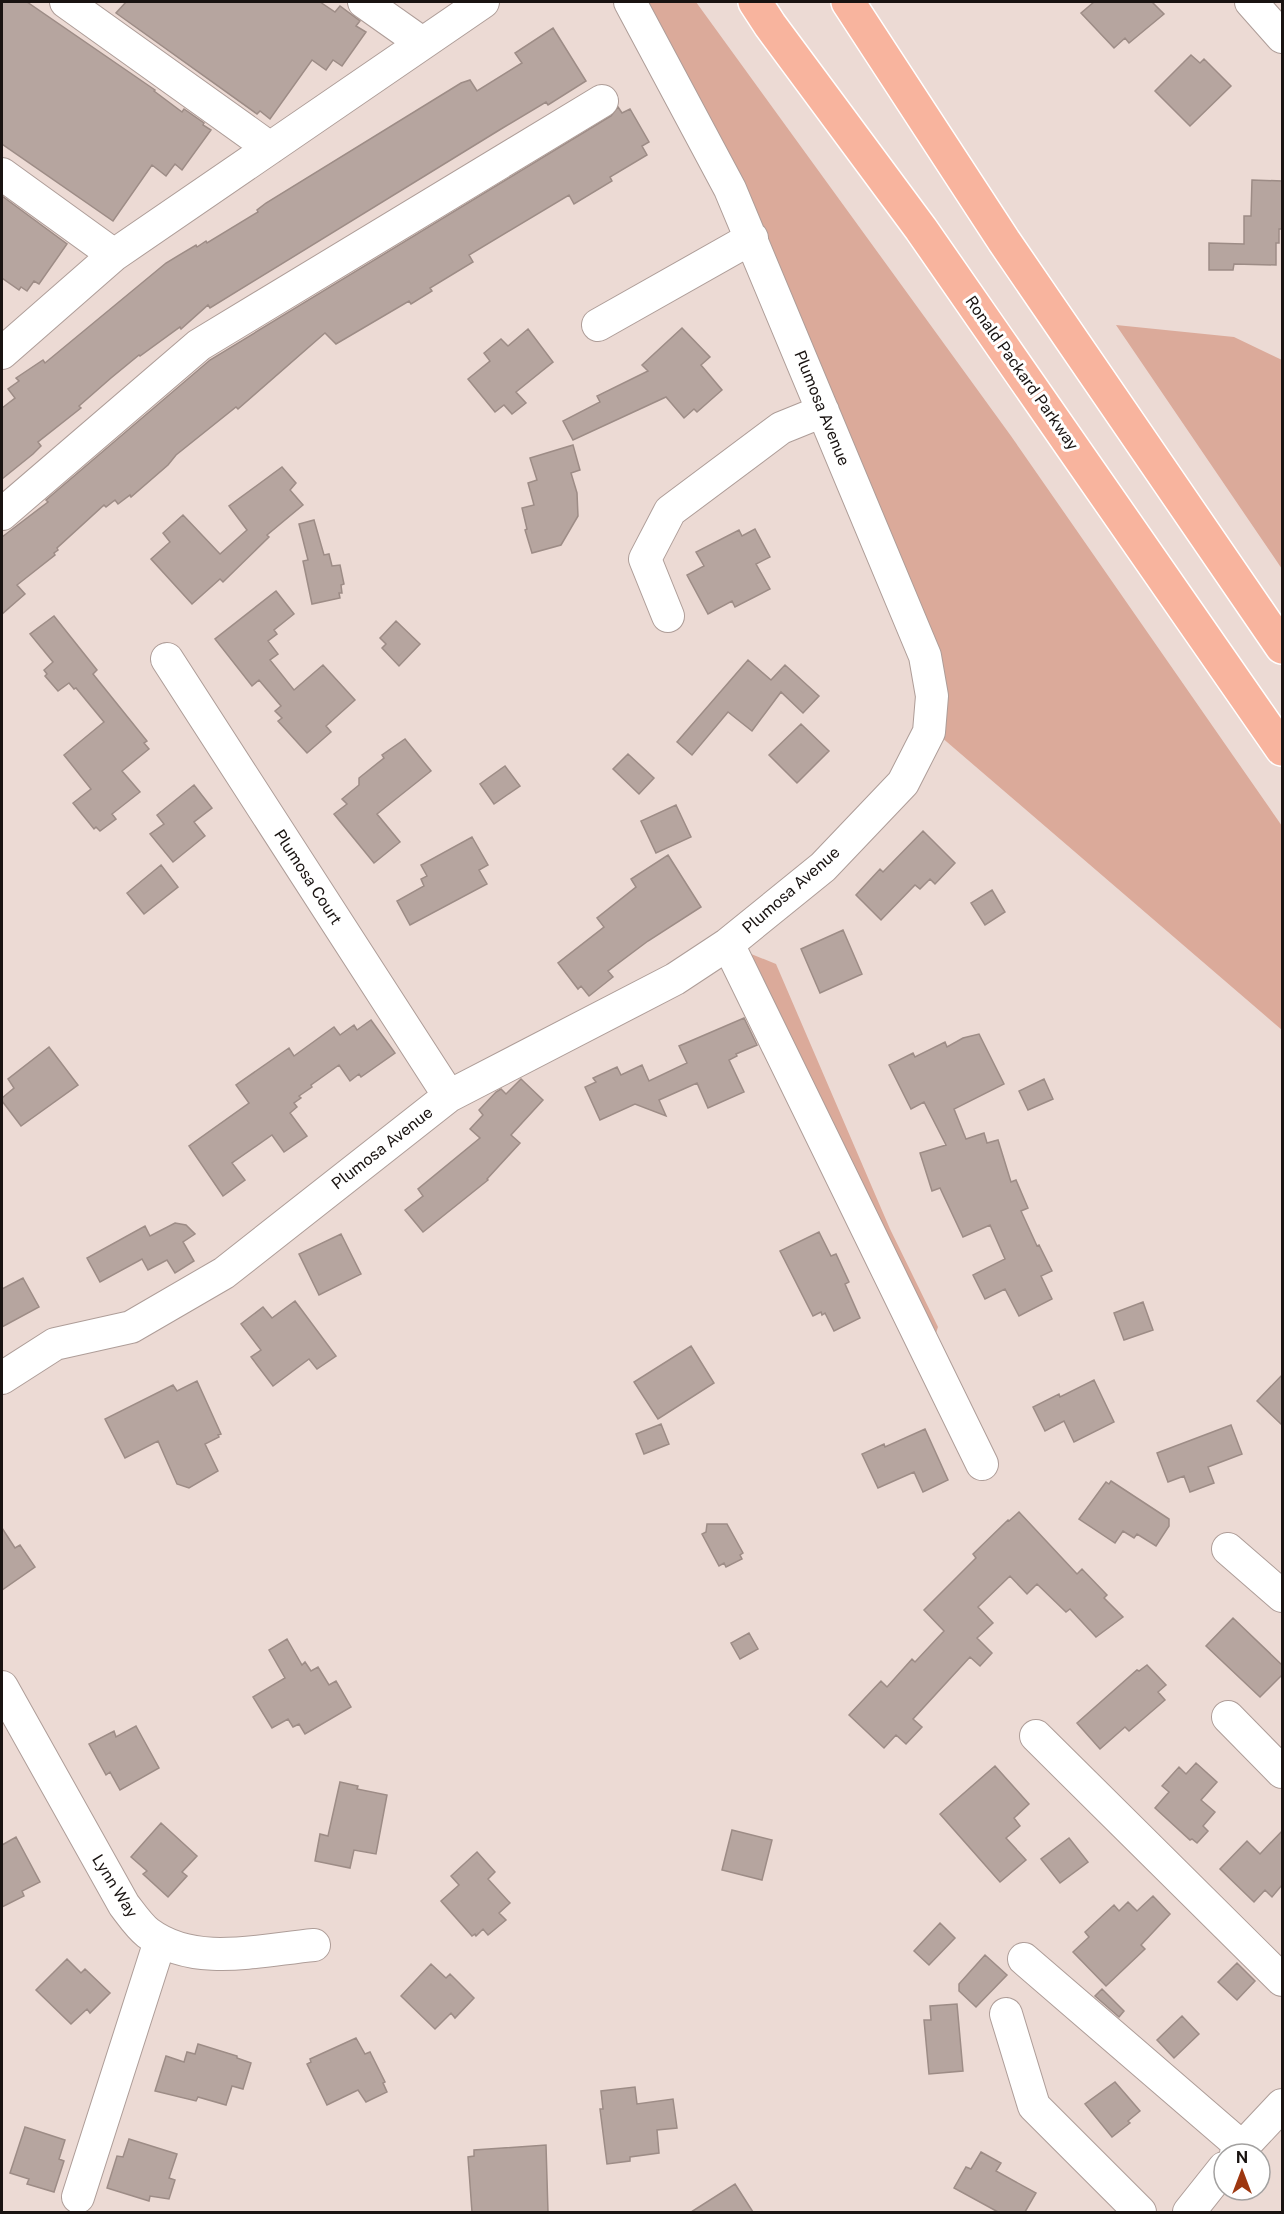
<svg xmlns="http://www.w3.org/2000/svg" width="1284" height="2214" viewBox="0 0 1284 2214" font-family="'Public Sans',sans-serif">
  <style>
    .green { fill: #dbaa9a }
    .building { fill: #b6a59f; stroke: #9d8c86; stroke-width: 1.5 }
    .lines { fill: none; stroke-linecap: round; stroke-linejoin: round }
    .minor-casing { stroke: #ae9d98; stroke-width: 34 }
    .highway-casing { stroke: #fff; stroke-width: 36 }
    .minor { stroke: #fff; stroke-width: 32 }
    .highway { stroke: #f8b49e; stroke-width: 33 }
    .labels { text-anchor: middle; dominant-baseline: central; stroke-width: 6; stroke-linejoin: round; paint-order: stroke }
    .street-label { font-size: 16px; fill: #191311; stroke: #fff }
  </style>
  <rect width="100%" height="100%" fill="#ecdad4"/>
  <path class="green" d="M643,2H696L1011,436L1282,826V1030L940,736L943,698Z
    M1116,325L1234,337L1282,360V569Z
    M734,947L776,964L890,1229L938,1327L931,1348Z"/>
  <path class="building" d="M2,2H27L155,90L154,91L182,112L184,109L204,123L203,125L211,130L182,170L175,164L166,176L152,165L113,221L2,144Z
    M126,2H320L335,12L340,6L360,21L356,26L366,32L342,66L333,60L326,70L312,60L270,119L260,111L257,114L116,13Z
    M1094,2H1152L1164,14L1129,43L1125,38L1114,48L1081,13Z
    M553,28L586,81L548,105L546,102L501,129L210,308L208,305L181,329L180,327L140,356L139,355L111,378L79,406L81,408L38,442L41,446L33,454L2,479V408L15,398L8,389L19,381L16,378L43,360L45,363L166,263L196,245L197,247L206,241L207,243L258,212L257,210L266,203L461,83L470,80L477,91L522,63L515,53Z
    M1191,55L1200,63L1204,59L1231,86L1190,126L1155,91Z
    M618,107L622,113L630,109L649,142L642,146L647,155L610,177L612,181L574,204L569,195L469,255L473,262L430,288L432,291L411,304L409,301L336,344L325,333L238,409L236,407L176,455L168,465L131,497L130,495L118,504L115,500L106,507L104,505L57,548L58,550L54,553L55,555L17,585L25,594L2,614V537L48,502L46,500L210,360L611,116Z
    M1252,180L1282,181V229H1279V243H1276V265L1234,264L1233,270H1209V243L1244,244V216H1251Z
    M2,196L67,244L39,284L34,281L27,291L21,287L19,290L2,278Z
    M682,328L710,357L701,365L722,390L697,412L694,409L684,418L666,397L573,440L563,421L600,402L597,396L648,371L642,365Z
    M528,329L553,362L516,392L526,403L512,414L504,405L495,412L468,379L490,361L484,353L501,339L508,346Z
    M573,445L580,470L571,473L577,493L578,516L561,545L532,553L525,530L527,529L522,508L534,505L528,483L537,480L530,458Z
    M282,467L296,483L290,490L303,505L267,535L269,537L223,582L220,579L192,604L151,559L170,542L163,533L183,515L220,554L247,530L229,506Z
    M314,520L324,555L329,554L332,566L340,565L344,584L341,585L342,593H339L340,598L312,604L303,561L308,560L299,524Z
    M755,529L770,557L756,564L770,589L735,607L732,601L708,614L687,575L704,566L696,552L739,530L742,536Z
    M276,591L294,614L274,630L277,634L268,641L278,654L270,660L294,690L323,665L355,700L326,726L331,732L307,753L278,721L282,718L275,711L281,706L259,680L252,686L215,639Z
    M54,616L97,670L93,674L147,741L144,743L149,749L122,771L140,792L112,814L116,819L100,831L96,827L94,829L73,803L91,789L64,755L104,722L76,688L74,689L69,683L58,691L45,676L47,674L44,670L53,662L30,634Z
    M396,621L420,644L399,666L382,648L386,644L380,638Z
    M748,660L771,680L785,665L819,696L803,713L781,692L752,731L728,712L692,755L677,742Z
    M801,724L829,751L797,783L769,755Z
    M405,739L431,771L377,814L400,842L374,863L334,814L347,804L342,799L359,785V778L384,758L382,755Z
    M628,754L654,778L639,794L613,769Z
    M505,766L520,786L494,804L480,784Z
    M194,785L212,808L194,822L205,836L173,862L150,834L164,824L157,815Z
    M676,805L691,837L656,853L641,821Z
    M923,831L955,863L935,884L930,879L920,889L915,885L881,920L856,895L880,869L883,872Z
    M472,837L488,865L479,870L487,884L410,925L397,901L424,886L421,879L427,876L421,865Z
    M668,855L701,907L648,941L608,971L613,977L589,996L581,986L578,989L558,963L604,927L597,918L636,887L631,879Z
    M161,865L178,887L144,914L127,893Z
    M992,890L1005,912L985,925L971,903Z
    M843,930L862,974L820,993L801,949Z
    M744,1018L757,1045L736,1054L737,1056L729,1060L744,1092L708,1108L697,1083L659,1100L666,1116L635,1104L600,1120L585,1087L596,1082L593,1078L617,1067L621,1075L642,1065L649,1081L687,1063L679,1046Z
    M371,1020L395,1053L361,1077L359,1074L350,1081L339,1065L311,1085L312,1087L299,1096L301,1098L294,1103L297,1107L290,1113L307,1136L284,1152L272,1135L232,1163L245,1180L223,1196L189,1146L249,1103L236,1085L289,1048L294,1056L334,1027L340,1035L354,1025L357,1030Z
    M979,1034L1004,1084L954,1109L966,1139L984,1133L987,1143L998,1140L1011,1182L1016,1180L1028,1208L1021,1211L1037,1246L1039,1245L1052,1271L1041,1276L1052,1299L1019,1316L1005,1289L985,1299L973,1275L1005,1259L990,1225L963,1237L940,1188L932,1191L920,1153L946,1145L924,1102L911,1109L889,1065L913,1053L915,1057L945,1042L947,1047L963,1038Z
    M49,1047L78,1085L21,1126L2,1101V1098L14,1088L8,1079Z
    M521,1079L543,1100L511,1135L520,1143L487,1179L488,1180L423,1232L405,1210L423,1196L418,1189L480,1138L470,1129L483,1115L479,1110L496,1092L501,1089L506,1094Z
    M1044,1079L1053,1099L1028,1110L1019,1091Z
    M175,1223L186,1225L195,1234L183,1242L194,1261L175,1273L167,1260L148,1270L142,1259L100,1282L87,1258L145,1226L150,1236Z
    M819,1232L831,1256L836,1254L849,1282L845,1284L860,1318L834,1331L825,1313L822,1315L821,1312L813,1316L780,1251Z
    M341,1234L361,1274L319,1295L299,1254Z
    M23,1278L39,1307L2,1327V1289Z
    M295,1301L336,1356L317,1369L309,1359L273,1386L251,1357L261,1350L241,1324L263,1307L272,1318Z
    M1143,1302L1153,1330L1124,1340L1114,1313Z
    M691,1346L714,1383L658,1419L634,1382Z
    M1282,1375V1425L1257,1401Z
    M1094,1380L1114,1422L1074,1442L1064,1421L1045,1431L1033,1407L1059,1394L1060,1397Z
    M197,1381L221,1434L218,1435L219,1437L205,1444L218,1471L189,1488L177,1484L158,1441L125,1458L105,1419L173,1385L177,1391Z
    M661,1424L669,1444L644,1454L636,1434Z
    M1231,1425L1242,1454L1208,1467L1214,1483L1190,1492L1184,1476L1168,1482L1157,1453Z
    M925,1429L948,1480L923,1492L914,1472L878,1488L862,1454L884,1444L885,1447Z
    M1111,1481L1169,1519V1526L1156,1546L1137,1534L1134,1538L1123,1531L1115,1543L1079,1519L1106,1482L1109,1484Z
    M1019,1512L1077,1574L1082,1569L1107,1595L1104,1598L1123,1617L1096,1637L1070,1609L1066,1612L1037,1584L1027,1594L1010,1576L978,1607L993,1623L977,1638L992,1653L980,1666L970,1657L913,1719L922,1727L906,1744L896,1735L884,1748L849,1715L881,1681L887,1687L912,1659L915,1662L944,1631L924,1610L976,1558L973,1554L1008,1520L1009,1521Z
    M707,1524H727L743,1553L740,1555L742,1559L726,1567L724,1563L719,1566L702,1534L706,1532Z
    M2,1528L15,1548L20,1545L35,1567L2,1590Z
    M1233,1618L1282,1665V1675L1260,1697L1206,1646Z
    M749,1633L758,1649L740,1659L731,1643Z
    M287,1639L302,1665L305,1662L311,1671L318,1667L329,1685L336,1681L351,1707L305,1734L299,1724L293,1727L288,1719L272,1728L253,1697L285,1678L269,1650Z
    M1147,1665L1166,1685L1158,1692L1165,1700L1129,1731L1125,1727L1100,1749L1077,1723L1137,1670L1139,1671Z
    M136,1726L159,1768L120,1790L110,1772L106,1775L89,1744L114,1731L116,1737Z
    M1196,1763L1217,1782L1201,1800L1215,1812L1203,1826L1208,1831L1197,1843L1192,1839L1190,1840L1155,1808L1169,1792L1162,1786L1179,1767L1186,1774Z
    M995,1766L1029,1804L1014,1818L1020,1826L1006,1838L1026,1860L1000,1882L940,1814Z
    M340,1782L358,1786L357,1789L387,1795L376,1854L354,1850L350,1868L315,1861L320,1834L328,1836Z
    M161,1823L197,1856L182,1872L187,1876L168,1897L143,1874L147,1871L131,1857Z
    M732,1830L772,1840L762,1880L722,1870Z
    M1282,1831V1885L1272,1897L1265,1890L1254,1902L1220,1869L1247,1841L1260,1854Z
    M16,1837L40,1882L22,1891L24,1896L2,1907V1845Z
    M1069,1838L1088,1862L1060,1883L1041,1859Z
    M477,1852L495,1872L488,1879L510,1903L499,1913L506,1920L488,1935L483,1929L476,1936L475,1934L472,1936L441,1901L459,1885L451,1876Z
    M1153,1896L1170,1914L1141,1945L1145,1949L1106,1986L1073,1952L1089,1937L1085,1932L1114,1905L1119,1911L1128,1902L1137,1911Z
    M940,1923L955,1938L929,1965L914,1951Z
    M985,1955L1007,1975L976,2007L959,1991V1984Z
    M67,1959L81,1973L85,1969L110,1993L90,2013L87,2009L71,2024L36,1990Z
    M1237,1963L1255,1981L1237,2000L1218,1982Z
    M431,1964L446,1978L450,1974L474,1998L455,2018L451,2013L435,2029L401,1996Z
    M1102,1989L1124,2011L1119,2017L1095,1996Z
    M957,2004L963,2071L929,2074L924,2020H931L930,2006Z
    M1182,2016L1199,2034L1174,2058L1157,2040Z
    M356,2038L365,2054L370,2052L385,2082L383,2083L387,2092L366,2102L358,2090L327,2105L307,2064L311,2062L310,2059Z
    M198,2044L237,2056V2058L251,2063L243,2089L232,2086L226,2105L198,2097L196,2101L155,2091L166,2056L184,2062L187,2052L195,2054Z
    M1115,2082L1140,2111L1128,2121L1130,2123L1112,2137L1085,2104Z
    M635,2087L637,2104L673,2099L677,2128L657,2130L659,2153L630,2157V2161L607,2164L600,2109H603L601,2091Z
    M25,2127L65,2140L59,2159L64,2161L54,2192L27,2184L29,2179L10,2173Z
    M129,2139L177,2154L169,2178L175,2180L169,2199L150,2196L149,2201L107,2188L117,2156L123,2157Z
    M546,2145L548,2212H472L468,2157L474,2156V2150Z
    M981,2152L1001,2163L996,2171L1036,2193L1025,2212H998L954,2188L966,2167L971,2169Z
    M735,2184L753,2212H691Z"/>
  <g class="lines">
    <defs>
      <path id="minor" d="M66,2L270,148
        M364,2L422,43
        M1251,2L1282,37
        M2,174L114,255
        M598,325L752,238
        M2,353L114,255L483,2
        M2,514L199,345L602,101
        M668,616L645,559L670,511L781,428L823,411
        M167,659L449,1096
        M728,944L982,1464
        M2,1378L55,1344L131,1327L224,1273L449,1096L675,979L728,944L823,867L903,783L929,732L932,696L925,656L730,189L630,2
        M1228,1549L1282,1596
        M2,1687L124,1905C131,1914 139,1926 148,1933C195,1968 260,1950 314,1945
        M1228,1717L1282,1772
        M1036,1736L1282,1980
        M1024,1959L1242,2147
        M1006,2014L1034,2106L1140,2212
        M1236,2154L1282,2105
        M78,2197L160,1941
        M1189,2212L1224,2168"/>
      <path id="highway" d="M755,2L770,25L921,229L1282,749
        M848,2L1004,241L1282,647"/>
    </defs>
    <use href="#minor" class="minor-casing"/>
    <use href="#highway" class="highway-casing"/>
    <use href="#minor" class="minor"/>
    <use href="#highway" class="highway"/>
  </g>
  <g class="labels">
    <g class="street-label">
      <text transform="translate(1022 373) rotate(55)">Ronald Packard Parkway</text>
      <text transform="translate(822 408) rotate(68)">Plumosa Avenue</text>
      <text transform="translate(308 877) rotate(57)">Plumosa Court</text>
      <text transform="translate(791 890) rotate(-41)">Plumosa Avenue</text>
      <text transform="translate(382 1148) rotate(-38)">Plumosa Avenue</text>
      <text transform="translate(115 1886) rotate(58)">Lynn Way</text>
    </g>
  </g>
  <rect width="1284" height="2214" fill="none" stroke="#191311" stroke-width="6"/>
  <g transform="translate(1242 2172)"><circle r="28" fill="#ffffff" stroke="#a3a1a0" stroke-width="1.5"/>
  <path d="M0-4.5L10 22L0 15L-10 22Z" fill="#9d3710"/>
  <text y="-9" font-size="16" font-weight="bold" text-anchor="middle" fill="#191311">N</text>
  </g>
</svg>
